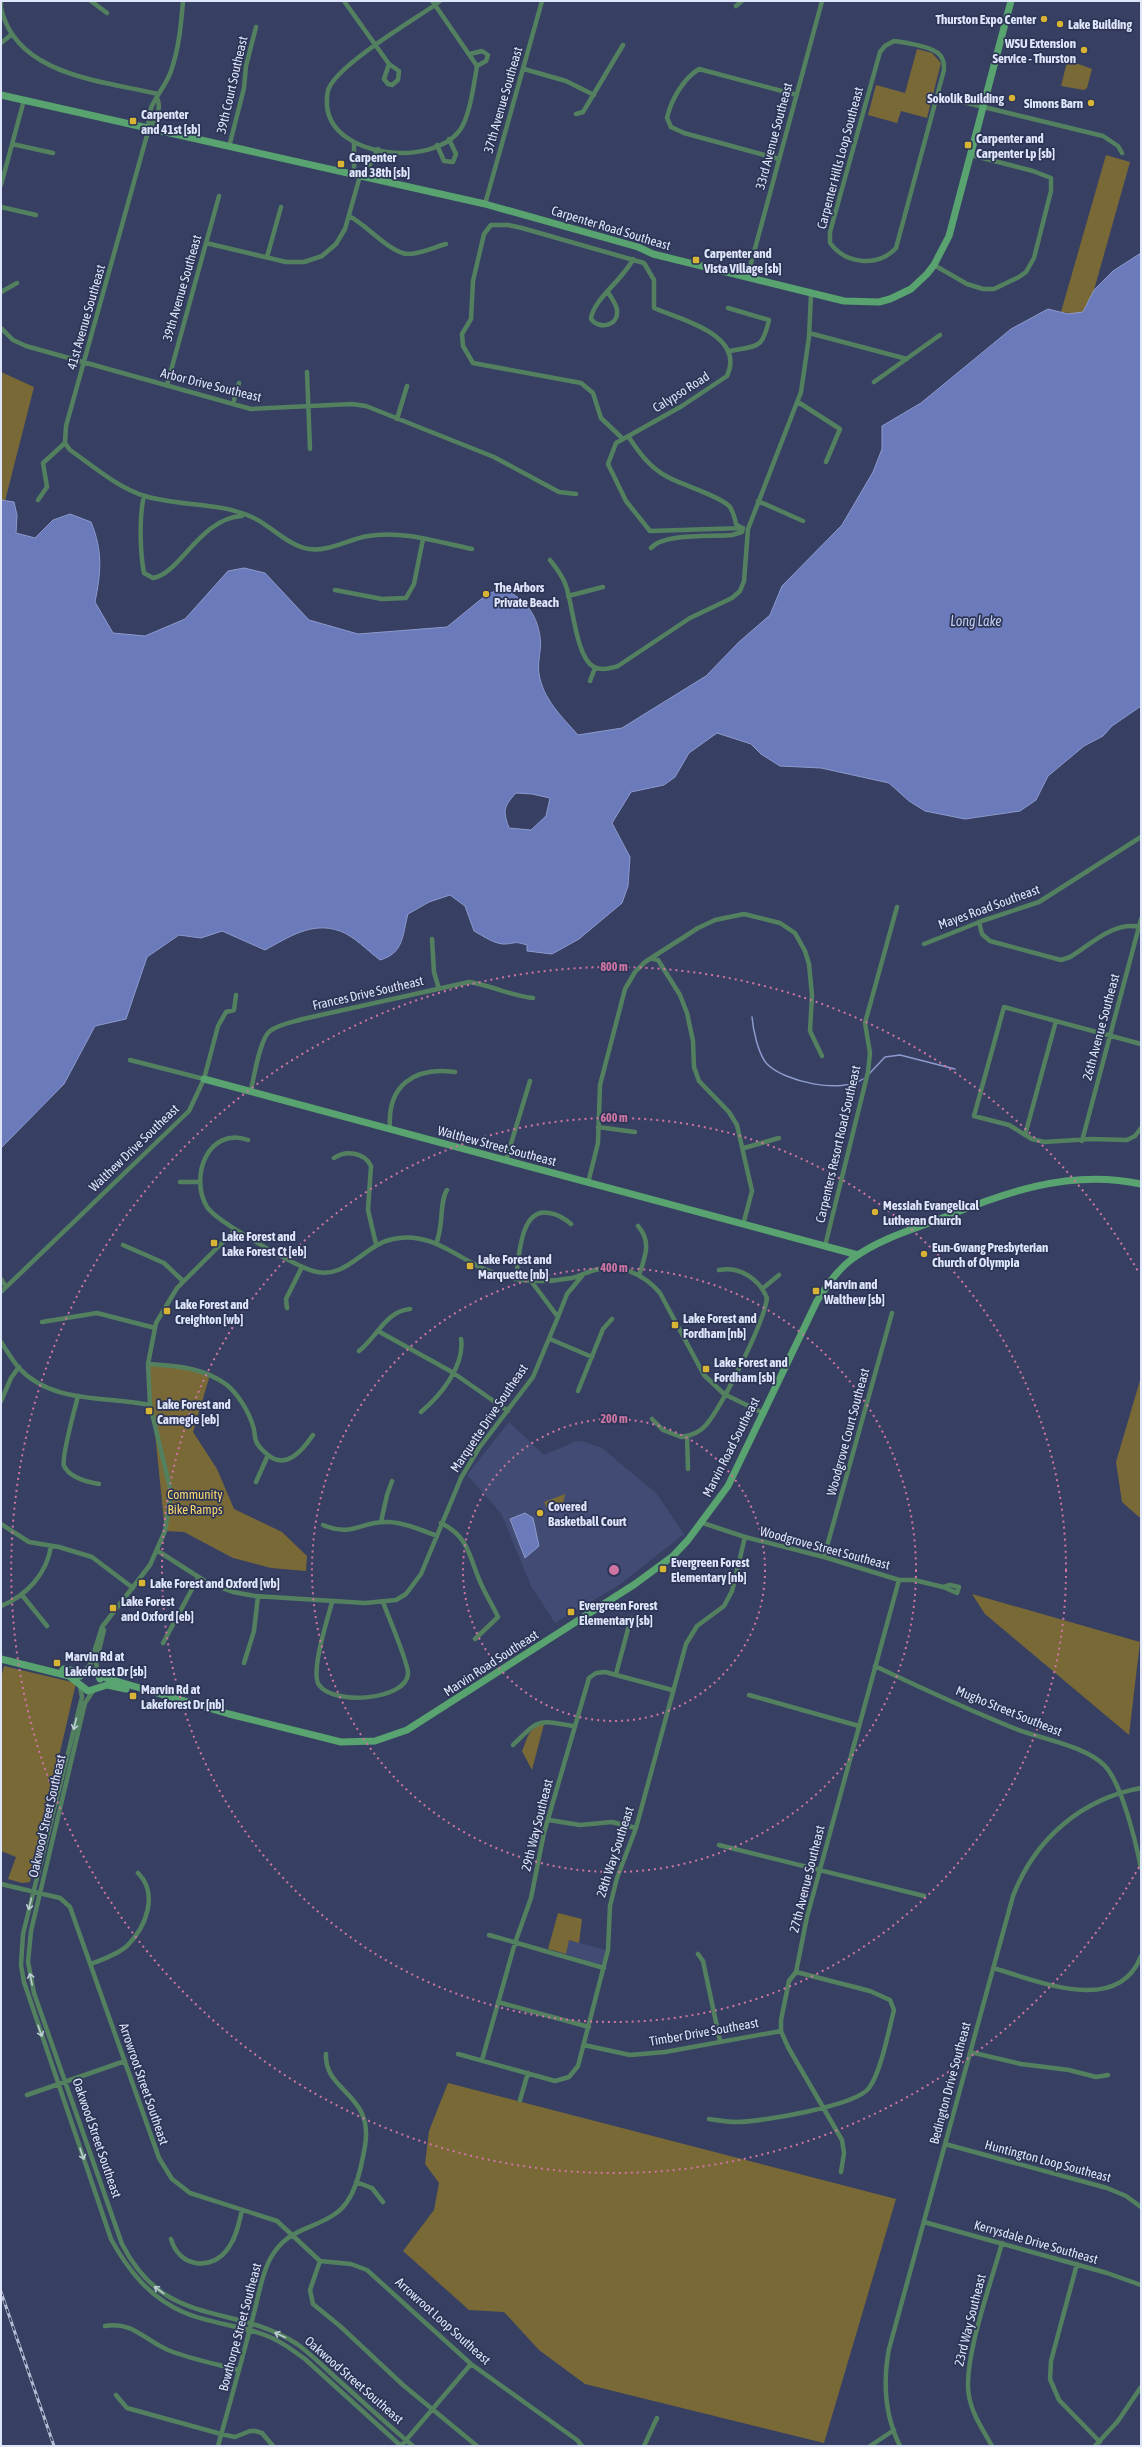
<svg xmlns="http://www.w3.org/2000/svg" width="1142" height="2447" viewBox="0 0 1142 2447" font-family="'Asap Condensed',sans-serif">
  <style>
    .built { fill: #414b73 }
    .green { fill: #796937 }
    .water { fill: #6a7aba; stroke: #8d9ace; fill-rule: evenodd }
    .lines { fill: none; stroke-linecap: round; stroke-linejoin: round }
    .stream { stroke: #8d9ace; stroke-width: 1.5 }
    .street { stroke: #538160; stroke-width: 4.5 }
    .secondary { stroke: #58a36f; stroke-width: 7 }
    .rail-casing { stroke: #b4bcd4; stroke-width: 3 }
    .rail { stroke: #2d3556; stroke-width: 1.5; stroke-dasharray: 4.5; stroke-linecap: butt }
    .oneway { stroke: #bccdd4 }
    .ring { fill: none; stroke: #cf75a3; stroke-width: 2; stroke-dasharray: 2 4 }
    .poi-dot { fill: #d8b434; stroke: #2d3556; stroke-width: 1.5 }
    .labels { text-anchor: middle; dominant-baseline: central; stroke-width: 3.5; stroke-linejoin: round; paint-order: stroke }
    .poi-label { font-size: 13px; font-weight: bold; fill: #dfe6fb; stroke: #2d3556; text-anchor: start }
    .street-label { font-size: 13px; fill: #dfe6fb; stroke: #2d3556 }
    .park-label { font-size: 13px; fill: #f8d76d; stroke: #2d3556 }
    .water-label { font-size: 14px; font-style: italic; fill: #c1ccf0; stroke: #2d3556 }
    .centre { fill: #cf75a3; stroke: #2d3556; stroke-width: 2 }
    .ring-label { font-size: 12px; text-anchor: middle; font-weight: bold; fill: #cf75a3; stroke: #2d3556; stroke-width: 3.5; stroke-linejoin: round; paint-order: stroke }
  </style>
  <rect width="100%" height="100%" fill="#374062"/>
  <path class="built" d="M509,1422L544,1455L574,1442L582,1441L602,1448L657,1494L684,1534L619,1585L555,1623L531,1586L501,1513L467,1475Z
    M569,1940L606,1950L605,1961L599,1964L566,1954Z"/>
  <path class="green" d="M917,49L932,53L941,63L927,118L901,111L897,123L868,115L876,85L905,93Z
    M1068,58L1073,62L1092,69L1087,88L1084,90L1061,86Z
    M1106,155L1130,162L1094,290L1083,312L1078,314L1061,312Z
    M1,372L34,387L5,501L1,500Z
    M148,1364L200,1371L210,1375L193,1432L217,1469L234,1509L282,1532L307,1556L306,1571L271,1568L233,1558L184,1532L165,1531Z
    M1141,1377V1517H1139L1122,1502L1116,1462Z
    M565,1494L563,1505L548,1511L544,1502Z
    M972,1594L1140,1642L1129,1735L985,1614Z
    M4,1666L76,1683L30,1882L22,1883L8,1879L16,1857L1,1851V1678Z
    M544,1724L532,1770L522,1751C528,1739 527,1728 544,1724Z
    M558,1913L582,1919L579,1943L569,1940L566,1954L548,1949Z
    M448,2083L896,2199L824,2443L585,2384L539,2350L504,2312L469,2310L403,2251L434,2210L439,2183L425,2164L429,2131Z"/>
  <path class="water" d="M1141,253V706L1112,726L1103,736L1084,746L1048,776L1036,800L1020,811L965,819L925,811L909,801L889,783L821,768L780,766L761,754L751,744L717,733L689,753L675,777L664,785L631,792L612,823L630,857L628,886L622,903L579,939L552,954L527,951V945C514,941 517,943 506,944C496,945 483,936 474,931L465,906L450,895L429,902L408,914C402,936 404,953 380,960C368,951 354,936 340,931C312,921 289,937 265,950L222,931L201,938L179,935L147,957L126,1019L95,1026L64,1084L1,1148V500L14,502L17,515L16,533L35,538L53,520L70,514L91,522C103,551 101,572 95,602L113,633L145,636L185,619L228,571L244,568L265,573L309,620L358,634L447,627L485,596L501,588C523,597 537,613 540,637C542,649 537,662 539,674C543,699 562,717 578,735L622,728L706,676L739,642L770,615L782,586L842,525L873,472L882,449V426L921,403L1011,329L1048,309L1068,314L1083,312L1094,290L1113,271ZM516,793L532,794L550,798L546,816L531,830L509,828C503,811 503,807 516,793Z
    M525,1513L533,1518L539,1546L525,1558L510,1519Z"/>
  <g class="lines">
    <path class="stream" d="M752,1017C753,1029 758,1054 767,1064C785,1082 841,1094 863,1079
      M869,1074L885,1057L900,1055L955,1069"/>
    <path class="street" d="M91,1L107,13
      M344,1L389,64L399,71L398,80L392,85L388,84L384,79L389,64
      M432,1L435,5L477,66C474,83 470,116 460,130C432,168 332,158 327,106C327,99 326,92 330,86C343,62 410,22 435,5L440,1
      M1,5V1
      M736,6L742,1
      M1,8C16,76 104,81 158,94
      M894,41C904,42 934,47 940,55C944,60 944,64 944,70L896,248C877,268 846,264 830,243V232L880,52L885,46Z
      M1,43L12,34
      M470,54L482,51L488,55L486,61L477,66
      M524,69L566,81L594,95
      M938,96L1103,136L1118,146L1122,153
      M576,114L583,112L623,45
      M149,128C156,120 162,108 157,98
      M354,143V169L359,175
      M12,144L53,153
      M437,145L444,161L453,162L456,154L449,139
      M229,147L244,88L246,66L256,27
      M779,159L684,133L671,127L667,118C671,100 683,79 699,69L797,95
      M1,185L24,100
      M485,204L542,1
      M1,207L36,215
      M349,216C366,224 391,254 408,254C420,254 435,247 446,244
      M206,243L286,262H304L322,256L336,244L345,229L360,176L367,170L378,149
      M267,257L281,207
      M934,265L967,284L983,289H994L1019,277L1026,272L1034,258L1051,191V178L1033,171L971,155
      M747,278L822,1
      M1,292L17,283
      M608,292C611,298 616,303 617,310C619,326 599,330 591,319C593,299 624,279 633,259
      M728,308L769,320C762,350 758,345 730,351
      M1,328L13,340L26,346L251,409L352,404L366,406L494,457L559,492L576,494
      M809,333L907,359
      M307,372L310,449
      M874,382L940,335
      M167,385L219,196
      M798,402L840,429L826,462
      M233,404L239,383
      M397,419L407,386
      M628,436C638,451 649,467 666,476C681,485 721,496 730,507C733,512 735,518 736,524L742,528
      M623,439L601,418L593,393L581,383L473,363L463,346L462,334L471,319L473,281L484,234L491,225H508L522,228L644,263L654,280V308C682,320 746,335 727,376L682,406L616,443L608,464L626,501L650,531L743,528
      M65,443L70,450C93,466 118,488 145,496C181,507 218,501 254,518C272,527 289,546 309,549C328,552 349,539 368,536C402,530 438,542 472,549
      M144,496C139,516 140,552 144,573L153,578C179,575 200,518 242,516
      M38,500L47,487L43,463L65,443L66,426L149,128C145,104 164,92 171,71C179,48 181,25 183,1
      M758,501L803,521
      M651,548C664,533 711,537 732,535L742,532L743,528
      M550,560C556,568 563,576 566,586C573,605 576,658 594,667C602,671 611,668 618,666L690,618L732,598L740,591L744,581L748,529L801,392L809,337L811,294
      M335,590L382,599L406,598L414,584L423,539
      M568,596L603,587
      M590,681L595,668
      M979,922L982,934L990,941L1061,960L1070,957C1090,945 1114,921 1139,927
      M432,939L434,972L439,989
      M924,944L982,921L1039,902L1141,837
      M653,959L658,960L680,995L687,1013L693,1041L694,1067L699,1081L729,1112L737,1125L752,1191L743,1225
      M1141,1044L1004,1007L974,1116L1009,1125L1032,1139L1044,1142L1091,1139L1127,1140L1135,1136L1141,1128
      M130,1060L204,1079
      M251,1090C254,1077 260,1038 270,1031C279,1024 293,1022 303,1019L469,982C491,985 511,996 533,998
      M598,1127L635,1132
      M390,1128C387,1086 414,1066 455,1072
      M1025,1135L1056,1021
      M248,1140C208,1126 189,1177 207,1207C217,1222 294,1265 313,1271C346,1281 363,1245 393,1239C423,1232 447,1249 472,1263C486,1271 505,1277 521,1280C538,1282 555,1281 572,1278C580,1276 587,1272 595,1270C619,1263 644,1274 660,1293L704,1375L724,1394L763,1413
      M1082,1141L1141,919
      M744,1148L779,1138
      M334,1158C346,1150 364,1152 371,1166L368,1210L376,1244
      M506,1160L530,1081
      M180,1182H199
      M588,1183L598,1143L600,1085L625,989L635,972L645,962L698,928L715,920L744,914L780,923L795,933L805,951L809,964L812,995L810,1031L822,1056
      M638,1226C652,1242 645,1257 639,1275
      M436,1244C444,1226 439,1202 447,1190
      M123,1245L164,1263L183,1281
      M825,1246L868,1072L870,1053L865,1023L897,907
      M516,1278C519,1258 520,1207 549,1213C558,1214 564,1218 571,1224
      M1,1279L6,1287
      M762,1289L779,1275
      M1,1292L189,1111L204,1079L218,1026L226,1012L234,1010L236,995
      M287,1308L286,1299L302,1267
      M558,1317L567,1294L582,1276
      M42,1322L97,1313L155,1328
      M378,1331L452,1372L508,1411
      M550,1339L592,1357
      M1,1342C7,1351 12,1360 19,1368C52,1404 106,1396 150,1405
      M359,1351C377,1337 386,1311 410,1309
      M148,1364C176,1366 203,1367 227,1385C238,1394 249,1412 253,1426C255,1430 254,1436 256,1441C258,1447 263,1451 268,1455C286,1470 302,1451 313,1435
      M578,1391L603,1329L612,1319
      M78,1396C75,1408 61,1458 64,1466C70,1478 87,1482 99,1484
      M1,1401L11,1378L19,1367
      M421,1412C440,1396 465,1366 461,1339
      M652,1419L663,1430L681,1437C690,1436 700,1432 706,1425C722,1406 764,1323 767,1298C759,1279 740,1266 719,1270
      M687,1436L688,1469
      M256,1482L268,1455
      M381,1522L387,1495L392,1481
      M441,1523C471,1538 469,1559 482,1586C487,1597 493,1606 498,1617L475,1639
      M703,1523L745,1537L824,1557L899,1580H914L943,1587
      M1,1524L29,1542L59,1547L92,1557L133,1588
      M323,1525C354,1538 361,1520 389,1522C406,1523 421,1530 437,1536
      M158,1551L208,1583L233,1592L255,1596L365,1603L396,1600L406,1594L421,1574L461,1478L479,1448L533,1377L558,1317L531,1281
      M824,1557L892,1313
      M950,1585L959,1587L957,1593L943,1587Z
      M22,1595L47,1626
      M332,1602C328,1618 310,1672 319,1685C334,1706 406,1700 408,1674C409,1664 388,1616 383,1602
      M1,1606C26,1596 47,1574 51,1546
      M163,1643L198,1578
      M244,1663L254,1631L258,1596
      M875,1666C921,1688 969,1710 1016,1729C1042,1739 1086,1746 1105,1766C1122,1784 1136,1843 1141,1868
      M85,1670L90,1665L102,1627L150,1565L165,1531L171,1492L150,1405L148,1364L156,1323L177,1288L235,1230
      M98,1673L96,1663L104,1630
      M616,1674L631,1618
      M80,1686L82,1697L23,1934L21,1965L24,1982L111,2239C128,2270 149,2297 183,2312C212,2325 246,2325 274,2339C285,2344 295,2352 305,2359L401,2446
      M93,1691L85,1703L31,1931L28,1962L34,1993L122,2244C166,2330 232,2302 297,2344C311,2354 323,2366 336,2378C362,2401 387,2424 413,2446
      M749,1695L859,1726
      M513,1745C539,1720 536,1719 573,1726
      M549,1820L580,1825L612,1822L636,1828
      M719,1845L924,1896
      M1,1884L60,1898L70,1907L159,2158L172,2179L190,2193L277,2221L320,2261L351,2264L367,2270L471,2364L577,2440L582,2446
      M489,1935L604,1968
      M698,1954L703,1961L720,2041
      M91,1964C103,1959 117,1955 127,1946C146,1927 159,1894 138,1873
      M993,1968C1036,1980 1118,2017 1141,1956
      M498,2002L589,2027
      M584,2045L630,2055L665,2052L781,2031
      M970,2052L1021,2064L1069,2070L1096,2077L1108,2075
      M458,2054L555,2081L569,2077L578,2066L608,1950L610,1906L617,1878L636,1828L686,1644L697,1626L724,1606L732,1591L745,1537
      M482,2060L515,1943L531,1898L544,1833L589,1678L596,1673L605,1672L672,1690
      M27,2095L125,2061
      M520,2100L528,2073
      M709,2119C717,2120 727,2122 736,2122C760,2122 856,2106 869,2088C881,2072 889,2029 894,2010L890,2000L870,1991L796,1972
      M945,2144L1107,2188L1126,2196L1141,2207
      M841,2172L844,2153L842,2140L788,2047L781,2031V2020L789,1981L796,1972L807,1917L899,1580
      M356,2182L372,2188L383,2202
      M924,2222L1107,2273L1141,2285
      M171,2239C179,2268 213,2272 229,2247C237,2236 239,2222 242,2210
      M320,2261L310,2290L313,2304L340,2326L403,2385L477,2446
      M1077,2264L1051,2361L1050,2379L1059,2400L1100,2442
      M105,2326C133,2321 144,2340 168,2350C190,2359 216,2364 239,2370
      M116,2395L127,2408L221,2434L235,2437L250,2431H255L262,2433L273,2446
      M218,2446C230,2403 242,2360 253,2317C258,2299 261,2276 270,2259C287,2228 310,2231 335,2214C355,2201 361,2169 365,2146C374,2093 324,2092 326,2054
      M401,2446L471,2364
      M644,2446L657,2418
      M870,2446L894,2430
      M900,2446C885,2416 883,2381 889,2349L1013,1896C1035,1839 1081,1799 1141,1788
      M992,2446C983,2430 972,2414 969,2396C962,2362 992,2280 1002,2243
      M1095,2446L1118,2421L1141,2387"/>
    <path class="secondary" d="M1,95L485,204L638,247L653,254L844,301L879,302L890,299L911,289L927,274L934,265L949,236L1011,1
      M204,1079L858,1255
      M1,1659L69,1676L88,1691L107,1685L126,1689
      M63,1669L83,1672
      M80,1676C86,1667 97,1668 100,1679
      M99,1676L229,1714L341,1742L375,1741L407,1730L635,1584L673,1556L688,1540L728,1486L817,1301C827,1286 837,1270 852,1259C876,1241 907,1231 935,1221C1002,1194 1067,1168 1141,1184"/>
    <defs>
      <path id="rail" d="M1,2292L54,2446"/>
    </defs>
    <use href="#rail" class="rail-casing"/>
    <use href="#rail" class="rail"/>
  </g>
  <defs><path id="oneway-shaft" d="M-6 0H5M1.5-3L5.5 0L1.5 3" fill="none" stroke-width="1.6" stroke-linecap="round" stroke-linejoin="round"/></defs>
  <g class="oneway">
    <use href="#oneway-shaft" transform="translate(75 1724) rotate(104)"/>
    <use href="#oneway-shaft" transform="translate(30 1904) rotate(104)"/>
    <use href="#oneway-shaft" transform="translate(31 1979) rotate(-101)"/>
    <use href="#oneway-shaft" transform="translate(40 2031) rotate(71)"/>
    <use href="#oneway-shaft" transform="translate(82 2154) rotate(71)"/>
    <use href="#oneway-shaft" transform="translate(159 2290) rotate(-143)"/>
    <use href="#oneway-shaft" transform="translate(280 2335) rotate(-155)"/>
  </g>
  <g class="ring">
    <circle cx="614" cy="1570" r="151"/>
    <circle cx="614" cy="1570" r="302"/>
    <circle cx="614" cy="1570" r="452"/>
    <path d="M1139 1867A603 603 0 1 1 1139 1273"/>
  </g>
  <g class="poi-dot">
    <circle cx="1044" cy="19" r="4"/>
    <circle cx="1060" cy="24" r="4"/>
    <circle cx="1084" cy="50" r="4"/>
    <circle cx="1012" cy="98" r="4"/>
    <circle cx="1091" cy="103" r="4"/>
    <rect x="129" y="117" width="8" height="8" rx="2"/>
    <rect x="964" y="141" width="8" height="8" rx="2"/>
    <rect x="337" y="160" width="8" height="8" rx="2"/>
    <rect x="692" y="256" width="8" height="8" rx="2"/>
    <circle cx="486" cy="594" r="4"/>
    <circle cx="875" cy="1212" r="4"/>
    <rect x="210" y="1239" width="8" height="8" rx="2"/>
    <circle cx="924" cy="1254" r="4"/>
    <rect x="466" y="1262" width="8" height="8" rx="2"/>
    <rect x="812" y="1287" width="8" height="8" rx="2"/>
    <rect x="163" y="1307" width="8" height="8" rx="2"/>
    <rect x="671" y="1321" width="8" height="8" rx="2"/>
    <rect x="702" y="1365" width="8" height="8" rx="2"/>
    <rect x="145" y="1407" width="8" height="8" rx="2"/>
    <circle cx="540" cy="1513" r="4"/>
    <rect x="659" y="1565" width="8" height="8" rx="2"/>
    <rect x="138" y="1579" width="8" height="8" rx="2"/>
    <rect x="109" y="1604" width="8" height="8" rx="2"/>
    <rect x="567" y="1608" width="8" height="8" rx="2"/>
    <rect x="53" y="1659" width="8" height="8" rx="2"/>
    <rect x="129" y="1692" width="8" height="8" rx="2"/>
  </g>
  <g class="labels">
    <g class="poi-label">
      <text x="1036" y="19" text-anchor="end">Thurston Expo Center</text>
      <text x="1068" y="24">Lake Building</text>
      <text x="1076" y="43" text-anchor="end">WSU Extension<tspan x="1076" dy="15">Service - Thurston</tspan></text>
      <text x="1004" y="98" text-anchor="end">Sokolik Building</text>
      <text x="1083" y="103" text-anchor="end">Simons Barn</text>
      <text x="141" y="114">Carpenter<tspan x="141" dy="15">and 41st [sb]</tspan></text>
      <text x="976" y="138">Carpenter and<tspan x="976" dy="15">Carpenter Lp [sb]</tspan></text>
      <text x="349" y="157">Carpenter<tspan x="349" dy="15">and 38th [sb]</tspan></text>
      <text x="704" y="253">Carpenter and<tspan x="704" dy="15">Vista Village [sb]</tspan></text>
      <text x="494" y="587">The Arbors<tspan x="494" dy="15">Private Beach</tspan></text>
      <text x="883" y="1205">Messiah Evangelical<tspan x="883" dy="15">Lutheran Church</tspan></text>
      <text x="222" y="1236">Lake Forest and<tspan x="222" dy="15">Lake Forest Ct [eb]</tspan></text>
      <text x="932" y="1247">Eun-Gwang Presbyterian<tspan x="932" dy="15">Church of Olympia</tspan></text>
      <text x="478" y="1259">Lake Forest and<tspan x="478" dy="15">Marquette [nb]</tspan></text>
      <text x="824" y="1284">Marvin and<tspan x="824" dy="15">Walthew [sb]</tspan></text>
      <text x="175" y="1304">Lake Forest and<tspan x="175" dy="15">Creighton [wb]</tspan></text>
      <text x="683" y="1318">Lake Forest and<tspan x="683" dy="15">Fordham [nb]</tspan></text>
      <text x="714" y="1362">Lake Forest and<tspan x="714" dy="15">Fordham [sb]</tspan></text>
      <text x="157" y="1404">Lake Forest and<tspan x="157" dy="15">Carnegie [eb]</tspan></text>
      <text x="548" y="1506">Covered<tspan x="548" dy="15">Basketball Court</tspan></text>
      <text x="671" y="1562">Evergreen Forest<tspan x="671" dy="15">Elementary [nb]</tspan></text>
      <text x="150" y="1583">Lake Forest and Oxford [wb]</text>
      <text x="121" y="1601">Lake Forest<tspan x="121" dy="15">and Oxford [eb]</tspan></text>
      <text x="579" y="1605">Evergreen Forest<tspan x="579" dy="15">Elementary [sb]</tspan></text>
      <text x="65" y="1656">Marvin Rd at<tspan x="65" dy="15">Lakeforest Dr [sb]</tspan></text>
      <text x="141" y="1689">Marvin Rd at<tspan x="141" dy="15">Lakeforest Dr [nb]</tspan></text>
    </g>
    <g class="street-label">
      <text transform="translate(232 85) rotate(-77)">39th Court Southeast</text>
      <text transform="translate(503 100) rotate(-74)">37th Avenue Southeast</text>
      <text transform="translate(774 136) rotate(-75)">33rd Avenue Southeast</text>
      <text transform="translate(840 158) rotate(-75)">Carpenter Hills Loop Southeast</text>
      <text transform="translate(611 228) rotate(17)">Carpenter Road Southeast</text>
      <text transform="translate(182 288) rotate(-74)">39th Avenue Southeast</text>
      <text transform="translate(86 317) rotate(-74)">41st Avenue Southeast</text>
      <text transform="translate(211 385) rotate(14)">Arbor Drive Southeast</text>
      <text transform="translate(681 392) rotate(-32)">Calypso Road</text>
      <text transform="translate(989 907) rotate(-20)">Mayes Road Southeast</text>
      <text transform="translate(368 993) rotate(-13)">Frances Drive Southeast</text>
      <text transform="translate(1101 1027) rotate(-75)">26th Avenue Southeast</text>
      <text transform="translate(838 1144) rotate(-77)">Carpenters Resort Road Southeast</text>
      <text transform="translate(497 1146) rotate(15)">Walthew Street Southeast</text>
      <text transform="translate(134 1148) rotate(-44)">Walthew Drive Southeast</text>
      <text transform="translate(489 1418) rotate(-56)">Marquette Drive Southeast</text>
      <text transform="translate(848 1432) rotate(-75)">Woodgrove Court Southeast</text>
      <text transform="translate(731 1447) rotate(-63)">Marvin Road Southeast</text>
      <text transform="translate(825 1548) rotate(15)">Woodgrove Street Southeast</text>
      <text transform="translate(491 1663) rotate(-33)">Marvin Road Southeast</text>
      <text transform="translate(1009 1711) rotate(22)">Mugho Street Southeast</text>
      <text transform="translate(47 1816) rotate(-77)">Oakwood Street Southeast</text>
      <text transform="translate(537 1825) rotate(-76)">29th Way Southeast</text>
      <text transform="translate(615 1852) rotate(-72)">28th Way Southeast</text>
      <text transform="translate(807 1879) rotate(-76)">27th Avenue Southeast</text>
      <text transform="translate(704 2032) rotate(-10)">Timber Drive Southeast</text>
      <text transform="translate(950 2083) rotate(-75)">Bedington Drive Southeast</text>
      <text transform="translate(144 2084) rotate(71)">Arrowroot Street Southeast</text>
      <text transform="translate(97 2138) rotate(71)">Oakwood Street Southeast</text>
      <text transform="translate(1048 2161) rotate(15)">Huntington Loop Southeast</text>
      <text transform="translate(1036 2242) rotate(16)">Kerrysdale Drive Southeast</text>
      <text transform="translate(970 2320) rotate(-76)">23rd Way Southeast</text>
      <text transform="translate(443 2321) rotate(42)">Arrowroot Loop Southeast</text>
      <text transform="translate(240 2327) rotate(-75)">Bowthorpe Street Southeast</text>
      <text transform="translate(354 2380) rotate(41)">Oakwood Street Southeast</text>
    </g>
    <g class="park-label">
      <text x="195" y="1494">Community<tspan x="195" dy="15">Bike Ramps</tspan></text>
    </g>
    <g class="water-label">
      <text x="976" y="621">Long Lake</text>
    </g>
  </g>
  <circle cx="614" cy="1570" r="6" class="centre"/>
  <g class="ring-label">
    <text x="614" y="971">800 m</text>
    <text x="614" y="1122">600 m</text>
    <text x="614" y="1272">400 m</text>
    <text x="614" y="1423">200 m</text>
  </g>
  <rect width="1142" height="2447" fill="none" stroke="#dfe6fb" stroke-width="4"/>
</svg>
